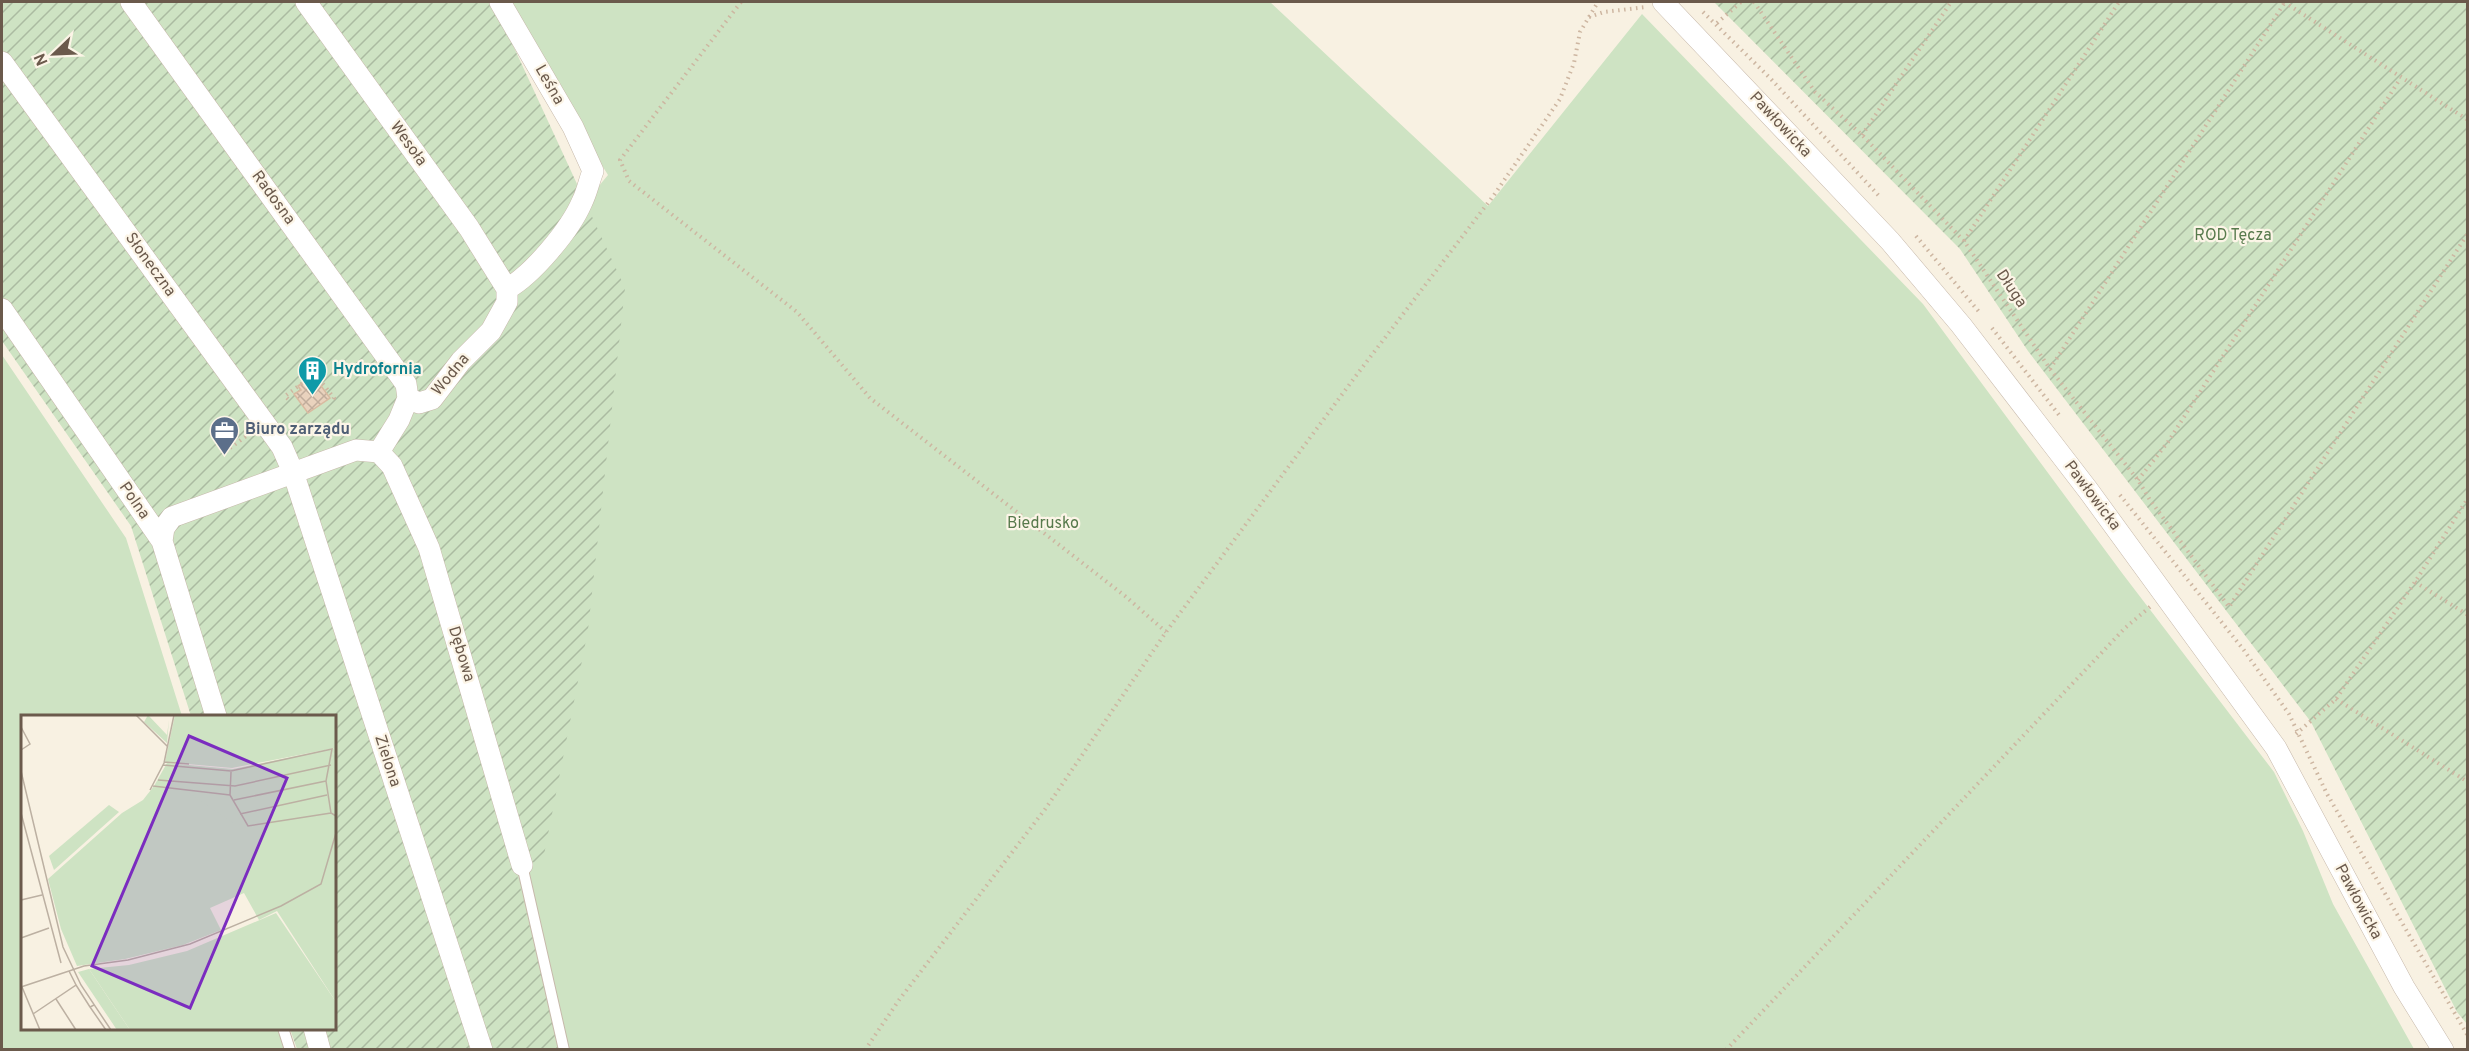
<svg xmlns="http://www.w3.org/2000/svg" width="2469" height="1051" viewBox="0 0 2469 1051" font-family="Overpass,sans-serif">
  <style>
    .park { fill: #cee3c3 }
    .garden { fill: url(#garden-furrows) }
    .building { fill: url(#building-cross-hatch); stroke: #d9baa0; stroke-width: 1.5 }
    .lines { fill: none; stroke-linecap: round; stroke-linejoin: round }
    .service-casing { stroke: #c7b9ab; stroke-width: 12 }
    .minor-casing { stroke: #c7b9ab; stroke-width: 22 }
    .path { stroke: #cdb6a1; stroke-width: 4; stroke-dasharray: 1.5 4.5; stroke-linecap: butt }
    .service { stroke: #fff; stroke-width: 10 }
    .minor { stroke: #fff; stroke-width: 21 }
    .labels { text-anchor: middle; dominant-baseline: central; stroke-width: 4.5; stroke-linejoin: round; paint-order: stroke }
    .street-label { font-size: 16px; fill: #6b5a4c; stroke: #fcf5e7 }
    .park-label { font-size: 16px; fill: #577a4c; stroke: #fcf5e7 }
    .culture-label { font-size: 16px; font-weight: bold; fill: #0d838f; stroke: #fcf5e7; text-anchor: start }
    .service-label { font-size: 16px; font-weight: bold; fill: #4e5e75; stroke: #fcf5e7; text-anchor: start }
    .inset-road { fill: none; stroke: #bcb0a2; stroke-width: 1.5 }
    .view { fill: #7b2cbf; fill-opacity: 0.15; stroke: #7b2cbf; stroke-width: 3 }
    .inset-edge { fill: none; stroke: #6b5a4c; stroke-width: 3 }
  </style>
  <defs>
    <pattern id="garden-furrows" width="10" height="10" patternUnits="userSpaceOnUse" patternTransform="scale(1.5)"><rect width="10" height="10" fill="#cee3c3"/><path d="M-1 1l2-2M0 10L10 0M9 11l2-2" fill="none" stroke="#abbba1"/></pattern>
    <pattern id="building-cross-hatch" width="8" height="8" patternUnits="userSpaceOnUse" patternTransform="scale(1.5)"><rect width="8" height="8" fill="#e9d2bd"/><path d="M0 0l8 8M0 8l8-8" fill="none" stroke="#c1ad9c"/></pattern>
  </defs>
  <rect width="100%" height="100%" fill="#f8f1e2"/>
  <path class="park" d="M501,2H1270L1488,206L1642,14L1923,304L2122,573L2274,772L2303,831L2333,904L2414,1049H548L359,476L608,175Z
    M2,355L126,538L182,716H22V1028L280,1029L286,1049H2Z"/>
  <path class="garden" d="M2,2H493L625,288L588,630L543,860L515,867L561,1049H297L290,1029L334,1028V716H191L131,526L2,341Z
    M1714,2H2467V1024L2457,1012L2311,722L2028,351L1960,249Z"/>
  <path class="building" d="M313,375L330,398L308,413L294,394L301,390L298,386Z"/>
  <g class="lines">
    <defs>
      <path id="service" d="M522,865L564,1050
        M283,1028L290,1050"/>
      <path id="minor" d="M131,2L406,384L408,398
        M306,2L469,228L507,289V302L491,331L461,361L432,399L419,403L408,398
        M500,2L573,127L593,171C589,181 587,192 582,202C570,230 533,274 507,289
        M1663,2L1890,241L1961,325L2088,490L2276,748L2404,987L2443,1050
        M2,62L282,447L293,472L482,1050
        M2,309L162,541L216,716
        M379,452L392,466L429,548L522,865
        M379,452L399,420L408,398
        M162,541L164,528L172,517L356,450L379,452
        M314,1028L320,1050"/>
    </defs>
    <use href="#service" class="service-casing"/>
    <use href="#minor" class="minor-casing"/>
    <path class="path" d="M741,2L620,160L629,181L797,312L870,398L1125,596L1166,632
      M1754,2L1815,92L1862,135L1964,241L2050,369L2138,480L2150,500L2229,607L2468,233
      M2284,2L2468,120
      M1703,12L1770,78L1880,197
      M1589,17L1604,12L1646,7
      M1717,23L1741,2
      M1862,135L1951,2
      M1916,236L1980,313
      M1964,241L2119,2
      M1992,328L2059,415
      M2050,369L2285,2
      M288,399L285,396L315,374L334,398L332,401
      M230,448L249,434
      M2138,480L2168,442L2400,79
      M2120,495L2243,649L2289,714L2327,794L2468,1036
      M2415,582L2468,615
      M2336,699L2468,782
      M2296,734L2336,699L2415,582L2468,498
      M865,1050L899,1000L1046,808L1166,632L1355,377L1494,195L1560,99L1574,63L1580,32L1598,2
      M1726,1050L2125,628L2151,606"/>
    <use href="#service" class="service"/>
    <use href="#minor" class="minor"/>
  </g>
  <defs>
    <symbol id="building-pin" viewBox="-11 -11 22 30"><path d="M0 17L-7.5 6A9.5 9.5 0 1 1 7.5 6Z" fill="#0f9aa8" stroke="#fcf5e7"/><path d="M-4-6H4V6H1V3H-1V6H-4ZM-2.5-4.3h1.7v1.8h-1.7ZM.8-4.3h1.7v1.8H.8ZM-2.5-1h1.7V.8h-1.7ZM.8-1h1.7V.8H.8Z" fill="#fff"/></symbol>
    <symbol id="office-pin" viewBox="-11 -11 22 30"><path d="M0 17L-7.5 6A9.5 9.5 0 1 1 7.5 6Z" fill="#5c6f8a" stroke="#fcf5e7"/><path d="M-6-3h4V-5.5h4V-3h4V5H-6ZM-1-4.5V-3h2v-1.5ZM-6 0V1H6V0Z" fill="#fff"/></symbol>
  </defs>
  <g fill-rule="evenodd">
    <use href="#building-pin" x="296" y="354" width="33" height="45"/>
    <use href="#office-pin" x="208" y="414" width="33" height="45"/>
  </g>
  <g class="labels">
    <g class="street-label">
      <text transform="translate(549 85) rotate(60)">Leśna</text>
      <text transform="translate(1780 125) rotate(47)">Pawłowicka</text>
      <text transform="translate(408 144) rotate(54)">Wesoła</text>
      <text transform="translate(273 198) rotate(54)">Radosna</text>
      <text transform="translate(150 265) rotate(54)">Słoneczna</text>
      <text transform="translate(2011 289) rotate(56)">Długa</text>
      <text transform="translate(451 375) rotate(-50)">Wodna</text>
      <text transform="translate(2092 496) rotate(53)">Pawłowicka</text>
      <text transform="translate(134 501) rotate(55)">Polna</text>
      <text transform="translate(461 654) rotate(73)">Dębowa</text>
      <text transform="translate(387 761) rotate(72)">Zielona</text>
      <text transform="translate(2358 902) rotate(62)">Pawłowicka</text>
    </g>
    <g class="park-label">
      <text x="2233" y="236">ROD Tęcza</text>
      <text x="1043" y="524">Biedrusko</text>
    </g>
    <g class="culture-label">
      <text x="333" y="370">Hydrofornia</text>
    </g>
    <g class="service-label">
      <text x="245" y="430">Biuro zarządu</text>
    </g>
  </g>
  <g transform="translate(21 715)">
    <rect width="315" height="315" fill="#f8f1e2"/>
    <path d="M127,0L146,20L148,5L146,28L123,7ZM68,254L88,284L109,315H96L57,257Z" fill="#cee3c3"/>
    <path d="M88,90L98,97L33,155L28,141Z" fill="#cee3c3"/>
    <path d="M154,0H315V287L256,196L238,205L223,178L189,193L200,215L162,230L104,244L56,251L40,214L27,164L101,98L122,85L133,71L306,63L314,33L211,53L144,47Z" fill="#cee3c3"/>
    <path d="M314,33L307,63L309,100L257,108L215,110L165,76L133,71L146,48L212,54ZM255,198L315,287V315H109L68,254L108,250L166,236Z" fill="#cee3c3"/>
    <path class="inset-road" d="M115,0L147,32M0,12L9,29L0,35M143,47L168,49M142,50L210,56L311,34L305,66L310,98L315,101M0,56L42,232L60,270L90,315M210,57L209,80L227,111L310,98M137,65L214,71L310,50M132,71L209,80M129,75L143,48L153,0M213,85L305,66M0,98L40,248M219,99L306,80M0,185L21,180M0,223L28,213M55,270L69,292M0,272L63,251L107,245L169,229L260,191L300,169L315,118M1,272L19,315M35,284L55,315M73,290L69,292L85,315M12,299L55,270L48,256"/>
    <path class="view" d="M168,21L266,63L169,293L71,251Z"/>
    <rect width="315" height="315" class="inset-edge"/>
  </g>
  <rect width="2469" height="1051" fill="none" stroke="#6b5a4c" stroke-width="6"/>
  <g transform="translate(54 54) rotate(247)" stroke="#fcf5e7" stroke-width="4.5" paint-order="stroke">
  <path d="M0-4.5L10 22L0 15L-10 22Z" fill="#6b5a4c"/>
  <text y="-9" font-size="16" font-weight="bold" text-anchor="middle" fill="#6b5a4c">N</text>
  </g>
</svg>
